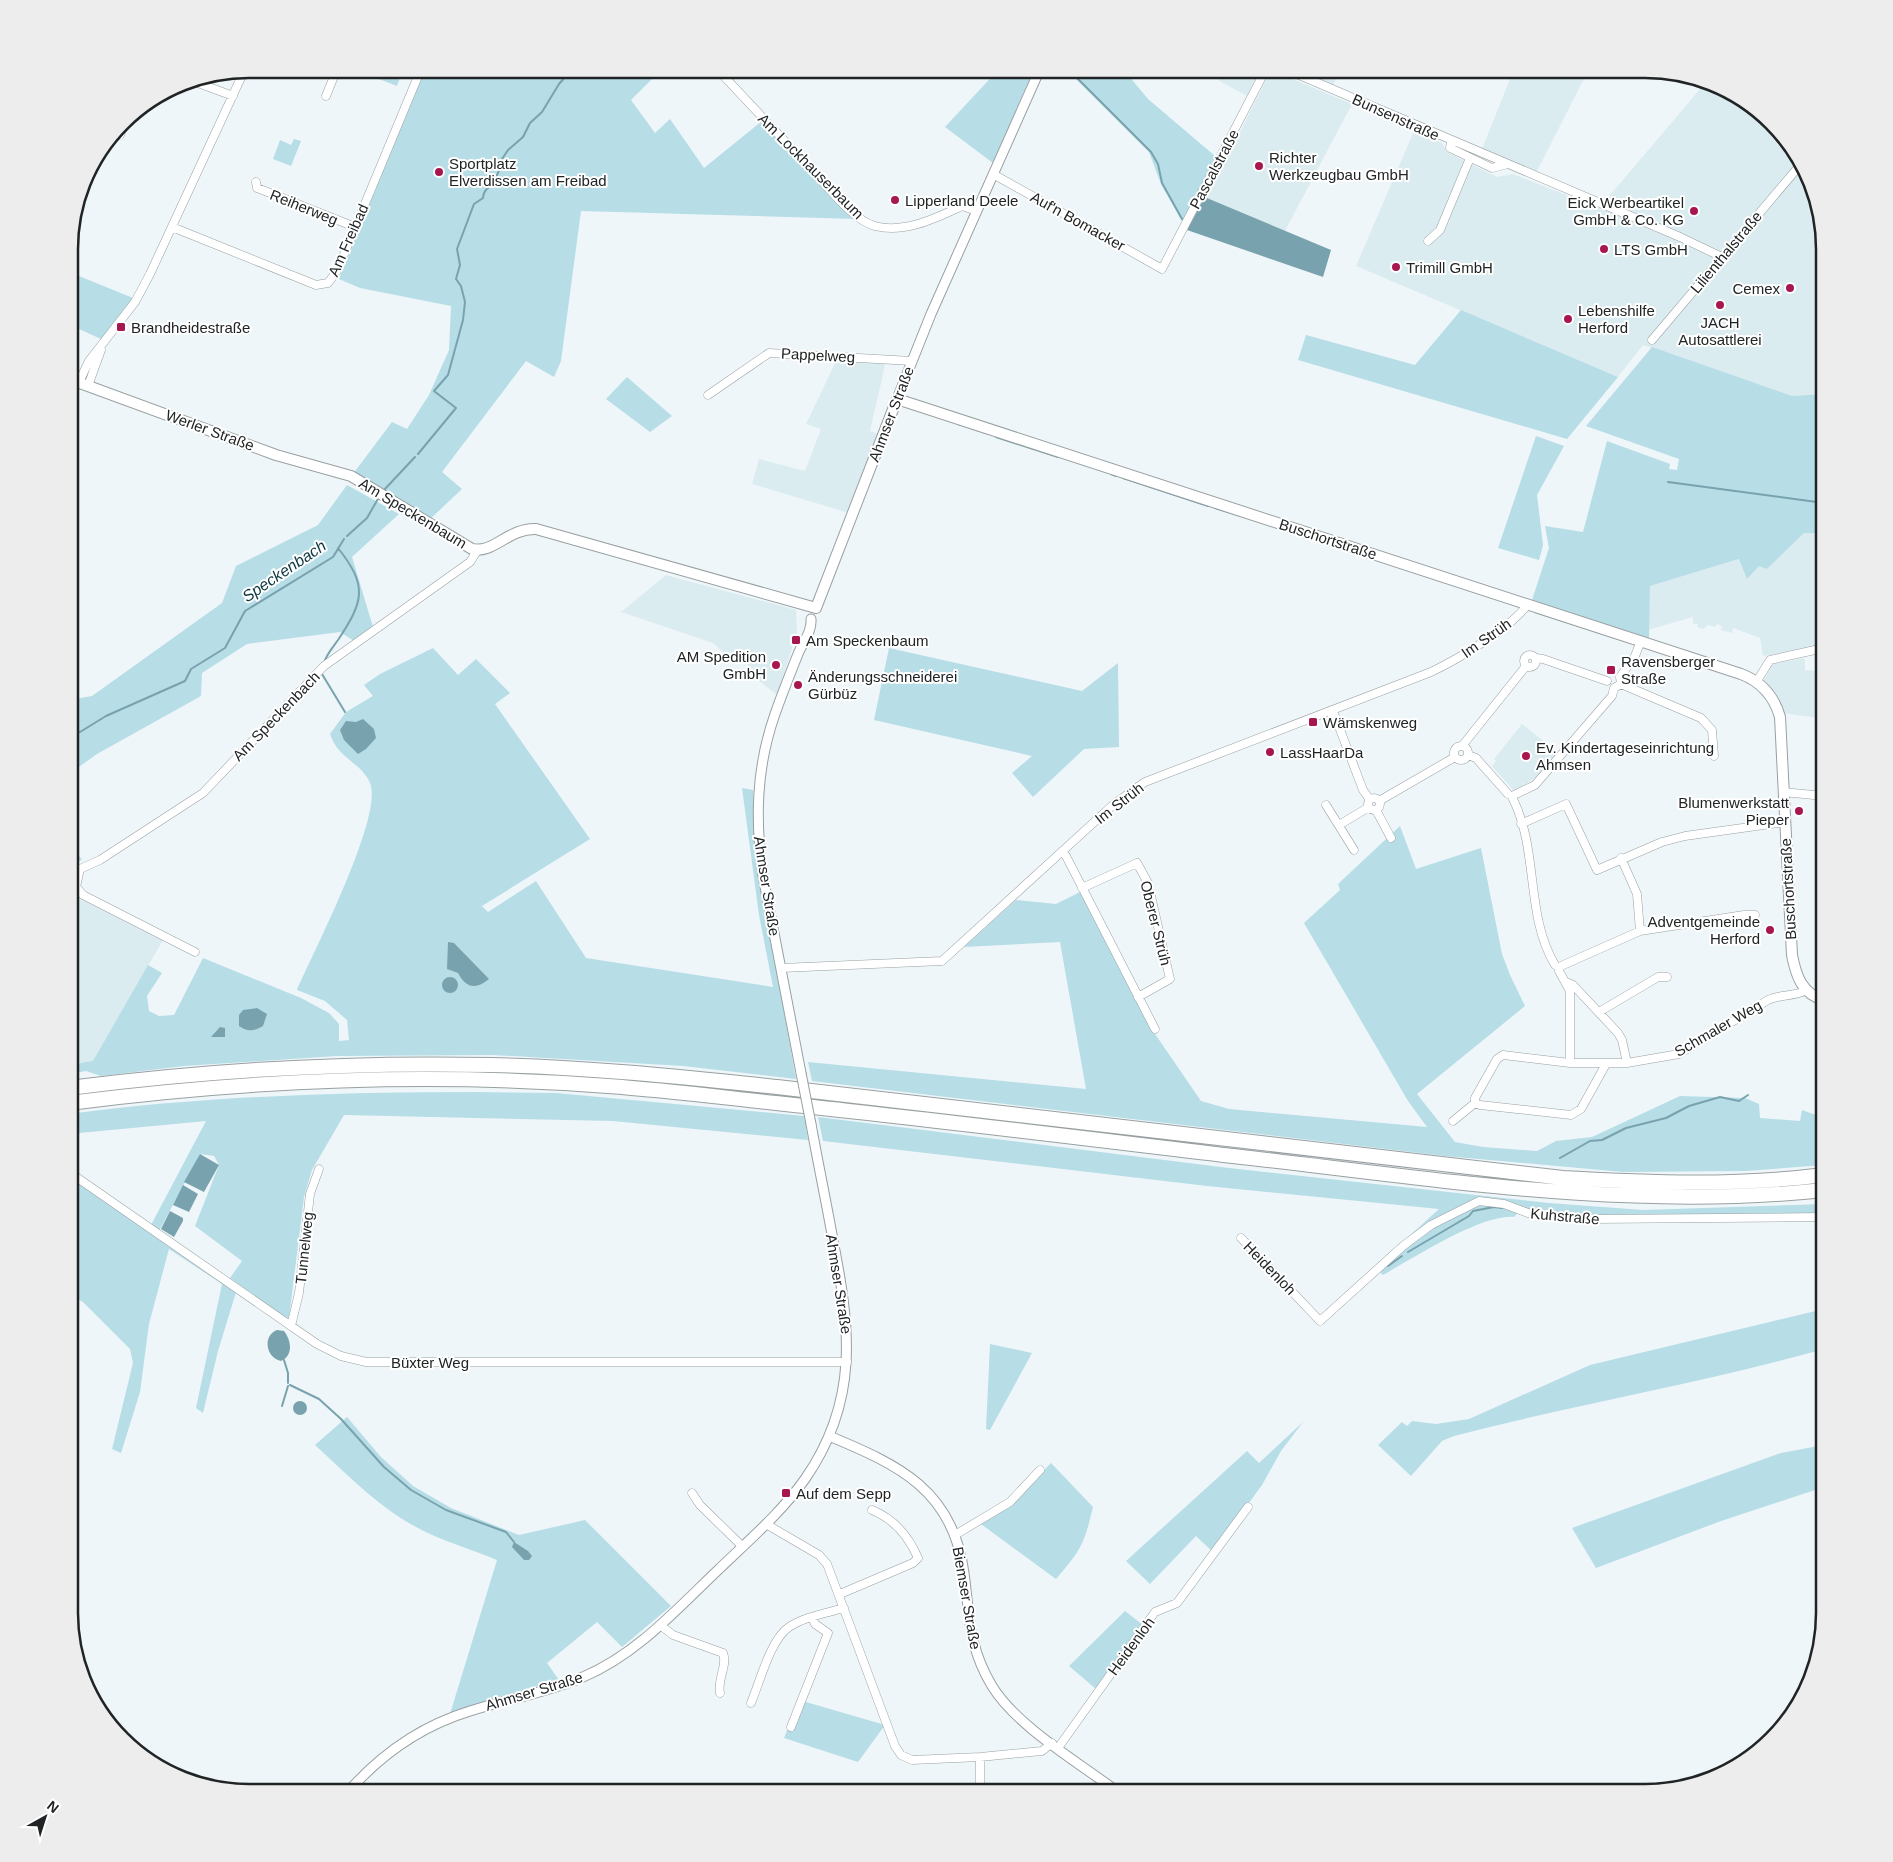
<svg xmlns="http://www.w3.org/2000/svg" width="1893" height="1862" viewBox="0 0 1893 1862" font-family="Helvetica,sans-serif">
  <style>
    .built { fill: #dbecf1 }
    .green { fill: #b7dde7 }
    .water { fill: #78a3ae }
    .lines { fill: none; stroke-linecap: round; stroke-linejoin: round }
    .stream { stroke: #78a3ae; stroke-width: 2 }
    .minor-casing { stroke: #99a0a2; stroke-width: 9 }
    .tertiary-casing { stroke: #99a0a2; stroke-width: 11 }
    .secondary-casing { stroke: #99a0a2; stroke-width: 12 }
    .motorway-casing { stroke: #99a0a2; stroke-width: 16 }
    .minor { stroke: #fff; stroke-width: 8 }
    .tertiary { stroke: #fff; stroke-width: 9 }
    .secondary { stroke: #fff; stroke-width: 10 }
    .motorway { stroke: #fff; stroke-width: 14 }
    .tertiary-bridge-casing { stroke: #99a0a2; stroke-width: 11; stroke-linecap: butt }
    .tertiary-bridge { stroke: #fff; stroke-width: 9 }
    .poi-dot { fill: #a8164f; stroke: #fff; stroke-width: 2 }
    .labels { text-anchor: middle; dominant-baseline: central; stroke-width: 4; stroke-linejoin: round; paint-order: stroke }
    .street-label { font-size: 15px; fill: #212425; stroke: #fff }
    .poi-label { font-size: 15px; fill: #212425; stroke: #fff; text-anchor: start }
    .water-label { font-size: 16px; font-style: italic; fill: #0d3841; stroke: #fff }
    .rim { fill: none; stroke: #212425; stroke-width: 2.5 }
  </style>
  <rect width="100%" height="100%" fill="#eef6f9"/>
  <path class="built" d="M1205,69H1260L1247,96L1221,82Z
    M1293,69H1340L1333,86Z
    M1514,69H1589L1536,173L1482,149Z
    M1271,70L1352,104L1285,231L1207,198Z
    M1706,82L1730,92L1780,130L1811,180L1824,248V394L1792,396L1643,345L1618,377L1356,266L1414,131L1442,143L1447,152L1497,177L1513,174L1599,208Z
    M837,359L886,361L870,431L879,434L849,513L752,484L759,459L805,471L821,429L806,424Z
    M1804,533H1824V647L1763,656L1760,638L1733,628L1732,633L1721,630L1722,626L1717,624L1715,627L1708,625L1703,629L1697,627L1698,624H1693V617L1648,630L1650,586L1740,559L1747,579L1759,565L1767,569Z
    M666,575L796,610L797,633L777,695L749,673L748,664L727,656L713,643L621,612Z
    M1805,658V670L1820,671L1818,718L1783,713L1778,697L1764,680L1773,664Z
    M1522,724L1558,753L1534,779L1514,791L1492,766L1496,761L1494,759Z
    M70,890L163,940L93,1062L69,1065Z"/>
  <path class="green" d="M353,69H403L397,86Z
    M425,69H662L631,100L655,133L670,119L704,168L762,121L858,219L581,211L561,361L554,377L526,361L442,472L462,489L428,521L353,474L392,422L407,429L429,395L449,350L451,306L360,288L339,279Z
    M721,69H738L733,82Z
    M999,69H1034L993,163L945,127Z
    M1066,69H1123L1148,99L1215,156L1197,201L1182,221L1161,184L1149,152Z
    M294,139L301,141L291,166L273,159L280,140L291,145Z
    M69,272L133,298L101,339L79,329V318L73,314L74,305L69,303Z
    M1461,310L1618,377L1567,439L1298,360L1306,335L1415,365Z
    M1652,347L1792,396L1824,394V533H1804L1767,569L1759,566L1747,579L1739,559L1650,586L1649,638L1536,604L1532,600L1549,548L1545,526L1583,532L1607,441L1670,464L1669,469L1677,470L1679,459L1586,426Z
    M627,377L672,416L650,432L606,399Z
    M1536,436L1564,446L1537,495L1543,545L1539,560L1498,548Z
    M347,485L399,514L352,557L373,627L354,641L340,632L247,644L202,673L201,696L97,754L69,774V700L92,696L222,603L236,566L318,525Z
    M433,648L458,675L476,659L510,693L495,704L590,839L482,906L488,912L536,881L586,958L773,987L759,915L742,788L753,790L754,844L796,1079L683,1066L493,1055L337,1056L184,1066L101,1076L86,1071L69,1074V1065L93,1061L148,965L162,973L147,996L149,1011L159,1016L174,1015L203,958L301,998L329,1013L339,1024V1041L349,1040L347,1020L325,1001L297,990C313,953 384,816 370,783C362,763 338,759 330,734L346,712L373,696L364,685L380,674Z
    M889,648L1082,691L1118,663L1119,747L1084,749L1033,797L1012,773L1032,756L874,720Z
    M1821,652H1824V717L1818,718Z
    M1400,826L1416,869L1481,848L1502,954L1510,975L1525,1006L1417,1094L1455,1142L1483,1147L1537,1151L1556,1141L1592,1137L1680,1096L1745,1098L1759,1104L1760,1118L1800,1121L1802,1110L1824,1118V1165L1746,1171L1623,1172L1445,1156L812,1081L808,1062L1086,1089L1060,942L964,947L1016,900L1056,904L1080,892L1153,1031L1201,1101L1229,1109L1427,1127L1408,1101L1304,923L1340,890L1338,884Z
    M69,841L82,860L69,864Z
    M478,1092L556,1093L804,1116L808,1140L613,1121L344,1115L312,1170L304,1197L289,1318L280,1315L230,1278L242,1261L195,1226L219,1165L214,1156L200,1154L159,1231L151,1225L206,1121L69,1134V1114C205,1096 341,1092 478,1092Z
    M818,1117L1229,1168L1549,1203L1643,1210L1824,1204V1215L1591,1218L1520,1210L1514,1217C1481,1214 1414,1258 1383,1275L1375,1267L1439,1209L1207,1186L823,1141Z
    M74,1181L237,1289L218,1351L203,1413L196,1408L222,1284L169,1249L149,1324L140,1392L121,1453L112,1449L133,1363L130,1349L83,1302L69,1295V1187Z
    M1824,1309V1349C1702,1383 1577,1404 1454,1436L1442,1441L1411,1476L1378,1445L1402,1422L1407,1426L1412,1421L1436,1424L1469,1419L1590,1365Z
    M990,1344L1032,1353L990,1430L986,1429Z
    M347,1417L381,1457L413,1486L451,1508L519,1535L585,1520L671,1606L622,1647L597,1622L547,1663L559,1680L450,1714L497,1560C471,1549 442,1541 418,1528C378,1507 348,1475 315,1445Z
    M1303,1422L1281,1451L1262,1485L1213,1552L1196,1536L1150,1584L1126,1561L1247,1451L1259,1463Z
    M1824,1445V1487L1721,1521L1596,1568L1572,1528L1781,1453Z
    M1051,1463L1093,1507C1084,1545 1081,1550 1056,1579L981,1524L1013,1502Z
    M1125,1611L1143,1625L1096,1689L1069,1666Z
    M799,1700L885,1725L858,1762L784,1738Z"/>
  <path class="water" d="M1207,198L1331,250L1323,277L1187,230L1202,202Z
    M363,719L374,729L376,738L366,749L358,754L344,740L340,730L346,721L356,722Z
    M448,942L454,943L489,979C476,990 466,988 458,973L447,969Z
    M442 985a8 8 0 1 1 16 0a8 8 0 1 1-16 0Z
    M257,1008L267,1014L263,1026C255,1031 247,1032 239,1026V1015L243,1010Z
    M220,1027L225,1028V1037H211Z
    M200,1154L219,1165L204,1192L184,1182Z
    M183,1185L198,1194L189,1212L173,1205Z
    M170,1211L183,1218V1221L174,1237L161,1229Z
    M277,1330L284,1331C292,1341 293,1356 281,1361C266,1358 262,1336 277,1330Z
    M293 1408a7 7 0 1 1 14 0a7 7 0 1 1-14 0Z
    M514,1542L528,1551L532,1556L529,1560H524L512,1547Z"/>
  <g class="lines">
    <path class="stream" d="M1068,69L1151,152L1158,164L1162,183L1182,219
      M958,424L989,434
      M996,437L1058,457
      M418,454L456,408L434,391L448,375L463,320L465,302L461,286L456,279L460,265L457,249L474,204L483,198C484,188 489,189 494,182C498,176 496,172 502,167V159L508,150L523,137L530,123L542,112L559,84L572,69
      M1111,474L1116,476
      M1123,478L1208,506
      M1668,482L1824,503
      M384,490L415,457
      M1215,508L1241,516
      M347,536L367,518L379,497
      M1535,612L1628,642
      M324,663C326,655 333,647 338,640C364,601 368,586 338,548
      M322,674L345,712
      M69,736L80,732L106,716L185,681L191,669L225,648L245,611L333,557L344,539
      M1560,1158L1590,1141L1602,1140L1626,1128L1666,1118L1689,1106L1720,1097L1739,1101L1748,1095
      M1408,1252L1469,1216L1473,1211L1494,1207L1502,1208
      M1388,1266L1402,1256
      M284,1360L288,1373V1383
      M290,1385L319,1399L341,1419L384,1467L411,1490L446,1510L506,1532L514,1542
      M282,1406L288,1386"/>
    <defs>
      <path id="minor" d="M717,69C749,103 781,137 813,171C828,187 854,221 875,226C904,234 936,218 962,206L977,211
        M1285,69L1680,237L1722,257
        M190,80L233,96
        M326,96L337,69
        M120,135L126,119
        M1451,142L1450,148L1492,168L1508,164
        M993,174L1162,269L1266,69
        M256,182L257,188L265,191L355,227
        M172,227L316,285L328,283L337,271L421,69
        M1428,241L1440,230L1470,158
        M1652,340L1801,164
        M79,382L89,361L135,302L150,274L245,69
        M88,386L101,350
        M708,395L769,353L912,361
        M1524 661a6 6 0 1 1 12 0a6 6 0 1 1-12 0Z
        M1536,658L1543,659L1607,681
        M1620,677L1635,656L1641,641
        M1757,681L1770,660L1824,648
        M1621,684L1701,718L1712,730L1714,756
        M1333,711L1363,790L1370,800
        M1462,746L1526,666
        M1454 753a7 7 0 1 1 14 0a7 7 0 1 1-14 0Z
        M1468,755L1476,758L1508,794
        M1783,792L1824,796
        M1514,795L1535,785L1612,696L1614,688L1621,684L1620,677
        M1368 804a6 6 0 1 1 12 0a6 6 0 1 1-12 0Z
        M1513,799C1539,851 1525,915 1555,965
        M1379,801L1455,757
        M1326,805L1354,850
        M1376,810L1391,838
        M1521,824L1566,804L1597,870L1662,842L1685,836L1785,822
        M1339,825L1369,807
        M1062,852L1066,856L1155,1029
        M1621,858L1637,894L1640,931
        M80,869L76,887L83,895L195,952
        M69,870L80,869L100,860L203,793L324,666L470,562L477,551
        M1824,879V884
        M1082,888L1137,863L1148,883L1170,979L1138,997
        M1561,966L1640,931L1744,915H1755
        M781,968L942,961L1114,804L1145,782L1431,672C1458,659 1511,628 1528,604
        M1559,971L1570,991V1063
        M1566,982L1573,985L1618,1033L1622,1040L1627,1063L1679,1054L1768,1000C1780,994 1794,997 1807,990
        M1599,1012L1658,977H1667
        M1475,1103V1098L1497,1059L1503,1055L1570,1063H1627
        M1475,1103L1480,1105L1571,1115L1581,1109L1606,1064
        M1453,1121L1475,1103
        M69,1172L317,1344L341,1356L366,1362H847
        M1241,1238L1320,1321L1403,1246L1431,1225L1479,1201L1504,1204L1528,1213L1593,1219L1824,1217
        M291,1326L299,1293L310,1194L319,1169
        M692,1493L700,1505L743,1547
        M766,1524L819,1555L827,1564L895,1746L901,1755L912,1760L980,1757L1042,1751L1052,1743
        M955,1535L1010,1502L1040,1470
        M840,1594L913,1563L918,1558C909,1537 894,1519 872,1510
        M660,1625L673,1635L723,1653C728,1665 717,1679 720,1693
        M751,1703C760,1682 770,1640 789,1627C804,1617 826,1613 844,1608
        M791,1727L828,1633L815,1624L812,1617
        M1058,1748L1155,1612L1177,1603L1248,1507
        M980,1793V1757"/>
      <path id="tertiary" d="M897,399L931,314L1040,69
        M801,1073L763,876C755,820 756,768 775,714C782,694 790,674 798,654C803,642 812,632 811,619
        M829,1436C899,1465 953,1490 964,1573C970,1617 968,1646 992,1686C1017,1727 1080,1763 1119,1793
        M347,1793C380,1755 421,1726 470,1711C508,1699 546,1693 583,1677C636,1655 677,1609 718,1570C748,1541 781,1513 805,1479C860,1400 850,1327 833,1240C826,1201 818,1163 811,1124"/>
      <path id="secondary" d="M69,379L276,455L351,476L472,549C494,554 508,528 536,529L816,608L897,399L1741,674C1762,682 1774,696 1780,717L1792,955C1796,976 1802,994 1824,1000"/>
      <path id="motorway" d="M69,1088C208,1070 350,1062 491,1065C586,1067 681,1077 777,1087L1563,1178C1649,1183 1738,1186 1824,1175
        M69,1103C247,1080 429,1072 608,1086C664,1090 720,1097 776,1103C928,1119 1081,1138 1233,1156C1429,1178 1626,1211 1824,1190"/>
    </defs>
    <use href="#minor" class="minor-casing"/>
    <use href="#tertiary" class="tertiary-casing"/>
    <use href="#secondary" class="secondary-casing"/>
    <use href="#motorway" class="motorway-casing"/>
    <use href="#minor" class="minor"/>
    <use href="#tertiary" class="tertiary"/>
    <use href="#secondary" class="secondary"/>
    <use href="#motorway" class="motorway"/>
    <defs>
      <path id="tertiary-bridge" d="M801,1073L811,1124"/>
    </defs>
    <use href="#tertiary-bridge" class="tertiary-bridge-casing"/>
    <use href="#tertiary-bridge" class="tertiary-bridge"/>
  </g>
  <g class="poi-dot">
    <circle cx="1259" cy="166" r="5"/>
    <circle cx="439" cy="172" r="5"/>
    <circle cx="895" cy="200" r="5"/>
    <circle cx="1694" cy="211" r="5"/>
    <circle cx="1604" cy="249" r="5"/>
    <circle cx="1396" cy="267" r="5"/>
    <circle cx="1790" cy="288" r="5"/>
    <circle cx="1720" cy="305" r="5"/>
    <circle cx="1568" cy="319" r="5"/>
    <rect x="116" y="322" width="10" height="10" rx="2.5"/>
    <rect x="791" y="635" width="10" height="10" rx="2.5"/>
    <circle cx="776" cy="665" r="5"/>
    <rect x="1606" y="665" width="10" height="10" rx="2.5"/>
    <circle cx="798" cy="685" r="5"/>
    <rect x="1308" y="717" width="10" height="10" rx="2.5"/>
    <circle cx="1270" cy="752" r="5"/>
    <circle cx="1526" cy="756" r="5"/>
    <circle cx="1799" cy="811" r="5"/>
    <circle cx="1770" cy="930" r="5"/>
    <rect x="781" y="1488" width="10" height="10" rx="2.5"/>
  </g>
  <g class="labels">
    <g class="street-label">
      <text transform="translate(1396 117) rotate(24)">Bunsenstraße</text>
      <text transform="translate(811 166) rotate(45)">Am Lockhauserbaum</text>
      <text transform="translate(1214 169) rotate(-62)">Pascalstraße</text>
      <text transform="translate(304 207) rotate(22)">Reiherweg</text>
      <text transform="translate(1078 221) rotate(29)">Auf'n Bomacker</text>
      <text transform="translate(348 240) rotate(-66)">Am Freibad</text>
      <text transform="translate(1726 252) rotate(-50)">Lilienthalstraße</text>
      <text transform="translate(818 355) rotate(3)">Pappelweg</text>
      <text transform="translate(891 414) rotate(-69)">Ahmser Straße</text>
      <text transform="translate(210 430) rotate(20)">Werler Straße</text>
      <text transform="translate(413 513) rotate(31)">Am Speckenbaum</text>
      <text transform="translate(1328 539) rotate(18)">Buschortstraße</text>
      <text transform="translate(1486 638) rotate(-35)">Im Strüh</text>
      <text transform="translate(276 716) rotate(-46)">Am Speckenbach</text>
      <text transform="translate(1119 803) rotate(-38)">Im Strüh</text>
      <text transform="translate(767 886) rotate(81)">Ahmser Straße</text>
      <text transform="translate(1788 889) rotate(-93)">Buschortstraße</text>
      <text transform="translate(1156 923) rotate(76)">Oberer Strüh</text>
      <text transform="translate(1718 1028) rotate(-30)">Schmaler Weg</text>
      <text transform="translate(1565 1216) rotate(5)">Kuhstraße</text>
      <text transform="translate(304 1248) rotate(-84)">Tunnelweg</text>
      <text transform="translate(1270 1268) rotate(46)">Heidenloh</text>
      <text transform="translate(839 1284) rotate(81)">Ahmser Straße</text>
      <text x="430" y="1362">Büxter Weg</text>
      <text transform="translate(967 1598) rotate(80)">Biemser Straße</text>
      <text transform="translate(1131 1646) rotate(-54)">Heidenloh</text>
      <text transform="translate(534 1691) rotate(-17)">Ahmser Straße</text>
    </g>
    <g class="poi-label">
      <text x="1269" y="157">Richter<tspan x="1269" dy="17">Werkzeugbau GmbH</tspan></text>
      <text x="449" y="163">Sportplatz<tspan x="449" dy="17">Elverdissen am Freibad</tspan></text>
      <text x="905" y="200">Lipperland Deele</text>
      <text x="1684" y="202" text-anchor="end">Eick Werbeartikel<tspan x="1684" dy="17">GmbH &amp; Co. KG</tspan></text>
      <text x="1614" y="249">LTS GmbH</text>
      <text x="1406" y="267">Trimill GmbH</text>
      <text x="1780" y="288" text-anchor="end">Cemex</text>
      <text x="1578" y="310">Lebenshilfe<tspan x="1578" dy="17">Herford</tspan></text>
      <text x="1720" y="322" text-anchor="middle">JACH<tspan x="1720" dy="17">Autosattlerei</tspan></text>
      <text x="131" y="327">Brandheidestraße</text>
      <text x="806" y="640">Am Speckenbaum</text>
      <text x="766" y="656" text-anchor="end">AM Spedition<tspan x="766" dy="17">GmbH</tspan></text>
      <text x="1621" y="661">Ravensberger<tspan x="1621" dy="17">Straße</tspan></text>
      <text x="808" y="676">Änderungsschneiderei<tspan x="808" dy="17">Gürbüz</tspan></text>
      <text x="1323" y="722">Wämskenweg</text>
      <text x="1536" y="747">Ev. Kindertageseinrichtung<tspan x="1536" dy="17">Ahmsen</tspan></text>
      <text x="1280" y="752">LassHaarDa</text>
      <text x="1789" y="802" text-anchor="end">Blumenwerkstatt<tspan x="1789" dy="17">Pieper</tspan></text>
      <text x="1760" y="921" text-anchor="end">Adventgemeinde<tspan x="1760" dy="17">Herford</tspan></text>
      <text x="796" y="1493">Auf dem Sepp</text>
    </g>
    <g class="water-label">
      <text transform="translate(284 571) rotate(-34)">Speckenbach</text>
    </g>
  </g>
  <path d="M0 0H1893V1862H0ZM249 78H1645A171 171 0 0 1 1816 249V1613A171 171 0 0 1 1645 1784H249A171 171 0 0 1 78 1613V249A171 171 0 0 1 249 78Z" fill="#ededee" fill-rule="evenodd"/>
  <path class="rim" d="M249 78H1645A171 171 0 0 1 1816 249V1613A171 171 0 0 1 1645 1784H249A171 171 0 0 1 78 1613V249A171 171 0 0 1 249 78Z"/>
  <g transform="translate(45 1817) rotate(39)" stroke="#ffffff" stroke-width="4" paint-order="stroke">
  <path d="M0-4L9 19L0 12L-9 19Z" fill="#212425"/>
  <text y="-8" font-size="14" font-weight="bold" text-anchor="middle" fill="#212425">N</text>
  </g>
</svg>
